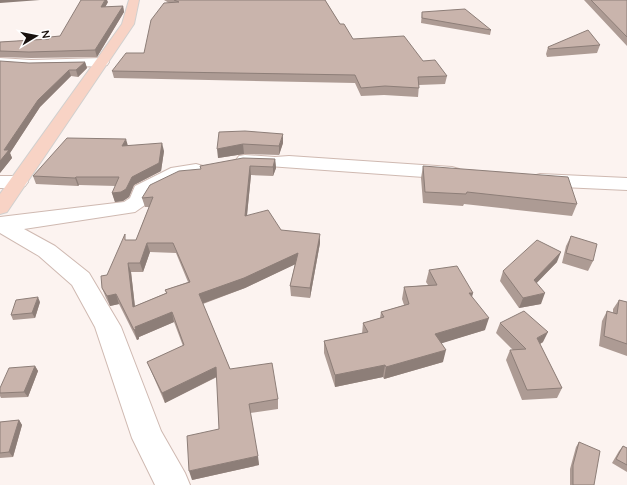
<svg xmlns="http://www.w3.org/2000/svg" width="627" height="485" viewBox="0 0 627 485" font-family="Quicksand,sans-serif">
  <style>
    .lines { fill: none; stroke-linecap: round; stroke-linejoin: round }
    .minor-casing { stroke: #cfb9b1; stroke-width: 2 }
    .primary-casing { stroke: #d1d0cf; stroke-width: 2 }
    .minor { fill: #fff; fill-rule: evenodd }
    .primary { fill: #f8d3c5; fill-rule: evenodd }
    .wall { fill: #ad9b94; fill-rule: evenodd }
    .shaded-wall { fill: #8d7e78 }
    .building { fill: #c9b4ac; stroke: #8d7e78; fill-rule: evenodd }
  </style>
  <rect width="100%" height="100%" fill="#fcf3f0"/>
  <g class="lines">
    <defs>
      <path id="minor" d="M0,58L31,60L102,58L107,59L109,62L107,65L102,66L31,68L0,66Z
        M245,155L275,157L289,156L452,167L459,169L461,173L459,177L452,179L239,164L236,160L239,156Z
        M196,164L203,166L205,170L203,174L182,177L151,193L145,205L135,212L24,229L55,246L89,273L121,327L161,431L185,473L190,485H155L132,438L95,327L72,285L39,256L0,233V217L124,202L130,198L135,186L171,168Z
        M540,174L627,178V190L540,186L533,184L531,180L533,176Z
        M0,176H18L25,178L28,182L25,186L18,188H0Z"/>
      <path id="primary" d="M129,0H139L134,24L7,212L0,214V194L122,24Z"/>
    </defs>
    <use href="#minor" class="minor-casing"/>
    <use href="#primary" class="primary-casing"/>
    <use href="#minor" class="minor"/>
    <use href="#primary" class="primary"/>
  </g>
  <path class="wall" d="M164,0H325L340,24L353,39L423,61L447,76L445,84L419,85L418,97L384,95L361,96L355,83L114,78L112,71L144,53L169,3Z
    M584,0H627V46Z
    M108,2L105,7L123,6L124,12L97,57L31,58L0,57V42L49,39L60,36Z
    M422,12L491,30L490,35L421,23Z
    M600,45L597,53L547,57L546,54L548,47Z
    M85,62L87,68L78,77L71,76L40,107L10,153L12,158L0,173L29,63Z
    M219,132L283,143L279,155L244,154L218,158Z
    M128,145L164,151L161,171L134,185L129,197L123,201L115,202L112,193L116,186L79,185L78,186L36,184L33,176Z
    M275,159L276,168L273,176L251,175L247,215L281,230L320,243L310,298L291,296L290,286L295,264L245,288L203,304L230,369L278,399V409L250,413L259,465L192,480L219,429L217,377L165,403L151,371L147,362L183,346L174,322L139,337V339L137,340L119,304L110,306L106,298L102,288L107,275L126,240H136L149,207H145L142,198L201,169ZM150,252L176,253L188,282L165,290L166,293L135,306L131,272H143Z
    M423,166L577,204L572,216L464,204L463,206L423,203L421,178Z
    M571,236L593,261L588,271L562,263L566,246Z
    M557,262L536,283L541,304L519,308L500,281L503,271Z
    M429,270L473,293L472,297L485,330L441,343L443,362L384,379L383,377L335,387L324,353V341L362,334L363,323L380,318L381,312L404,305L402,299L404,287L428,285L426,282Z
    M619,300L627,302V356L599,346L602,321L607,311L613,313V309Z
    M40,302L35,318L13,320L11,315Z
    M500,323L543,342L540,344L562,388L557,398L522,400L506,360L510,350H513L496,333Z
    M35,366L38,371L28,397L1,398L0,396V388Z
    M19,420L22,425L13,457L0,458V422Z
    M579,442L594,485H570V469L576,447Z
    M623,446L627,448V472L612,463L619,451Z"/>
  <path class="shaded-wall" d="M0,0H40L0,3Z
    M105,0H107L108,2L102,13L101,7Z
    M123,6L124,12L97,57L95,50Z
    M85,62L87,68L78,77L76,70Z
    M69,70L71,76L40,107L10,153L12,158L0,173V161L4,150L38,100Z
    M283,134V143L279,155V146Z
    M126,139L128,146H122Z
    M162,143L164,151L161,171L134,185L129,197L123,201L115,202L112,193L132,177Z
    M243,144L244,154L218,158L217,149Z
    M275,159L276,168L273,176V167Z
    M250,166L251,175L246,225L245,216Z
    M76,177L79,185L78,186L75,178Z
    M320,234V243L310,298V288Z
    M147,243L150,252L143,272L140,263Z
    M561,252L557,262L530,290L534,280Z
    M298,253V263L245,288L201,304L199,294Z
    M128,263L131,272L136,317L133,307Z
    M469,293H473L469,304Z
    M545,293L541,304L519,308L523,298Z
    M116,294L119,304L110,306L107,296Z
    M38,297L40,302L35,318L32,313Z
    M172,312L174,322L139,337V339L137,340L134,330L135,327Z
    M489,318L485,330L433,346L435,334Z
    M548,332L543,342L533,348L537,338Z
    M446,350L443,362L384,379L386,367Z
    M385,365L383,377L335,387V375Z
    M35,366L38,371L28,397L24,392Z
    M216,367L218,376L165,403L162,393Z
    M19,420L22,425L13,457L9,452Z
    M258,456L259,465L192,480L189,471Z"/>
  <path class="building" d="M81,0H105L101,7L123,6L95,50L29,52L0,51V42L49,39L50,37L60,36Z
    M174,0H325L340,24H344L353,39L404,36L423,61L435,60L447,76L418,77L419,88L385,86L361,88L355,75L112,71L126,53H144L151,20L164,3L179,2Z
    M591,0H627V37Z
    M465,9L491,30L422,18V12Z
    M588,30L600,45L549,49L548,47Z
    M0,61L29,63L85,62L76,70H69L38,100L4,150H9L0,161Z
    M245,131L283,134L279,146L243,144L217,149L219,132Z
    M67,138L126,139L122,146L162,143L159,163L132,177L126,189L121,192L112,193L119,177H76L75,178L33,176Z
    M243,158L275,159L273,167L250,166L245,216L268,210L281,230L320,234L310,288L290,286L298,253L244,278L199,294L230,369L272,363L278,399L249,404L258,456L189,471L187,436L219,429L216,367L162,393L147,362L184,345L172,312L135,327L136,329L134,330L116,294L107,296L102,288L101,276L107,275L125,234V240H136L153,197L142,198L150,185L179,171L201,169L200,166ZM147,243H173L190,282L165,290L167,293L133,307L128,263H140Z
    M423,166L568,177L577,204L467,192L466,194L425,192Z
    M571,236L597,244L593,261L566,253Z
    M537,240L561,252L534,280L545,293L523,298L503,271Z
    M457,266L473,293H469L489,318L435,334L446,350L386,367L385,365L335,375L324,341L368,332L363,323L384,317L381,312L409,304L404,287L437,285L429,270Z
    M38,297L32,313L11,315L16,300Z
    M619,300L627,302V344L604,336L607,311L617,314Z
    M524,311L548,332L537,338L562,388L527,390L510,350L526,349L500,323Z
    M35,366L24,392L0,393V388L9,368Z
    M19,420L9,452L0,453V422Z
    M579,442L600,451L594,485H573V465Z
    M623,446L627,448V465L616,459Z"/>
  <g transform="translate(36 36) rotate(80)" stroke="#ffffff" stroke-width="3" paint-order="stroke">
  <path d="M0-3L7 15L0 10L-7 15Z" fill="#19120f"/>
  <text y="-6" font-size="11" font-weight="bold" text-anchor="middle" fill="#19120f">N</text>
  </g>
</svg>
